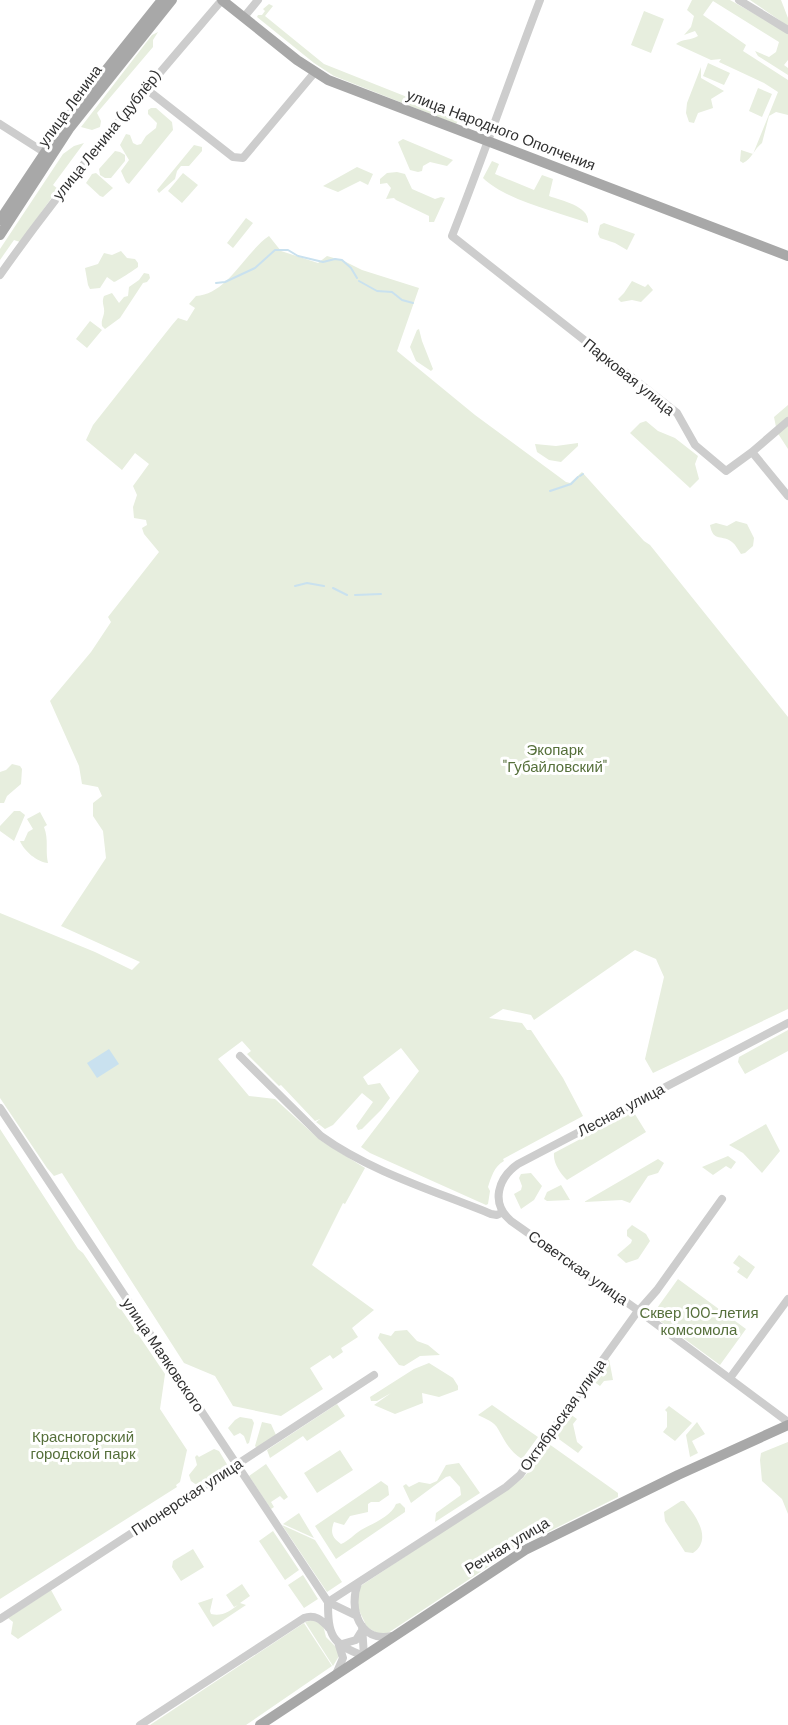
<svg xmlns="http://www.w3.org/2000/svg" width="788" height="1725" viewBox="0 0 788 1725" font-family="'DM Sans',sans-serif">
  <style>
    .green { fill: #e7eede }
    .water { fill: #c9e1ef }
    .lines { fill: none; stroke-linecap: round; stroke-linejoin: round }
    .stream { stroke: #c9e1ef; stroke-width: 2 }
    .minor { stroke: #cdcdcd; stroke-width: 8 }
    .major { stroke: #a8a8a8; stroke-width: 10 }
    .labels { text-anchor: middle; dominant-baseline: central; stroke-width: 6; stroke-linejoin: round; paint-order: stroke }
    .street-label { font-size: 15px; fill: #303030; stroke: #fff }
    .park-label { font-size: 15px; fill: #556f3a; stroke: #fff }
  </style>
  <rect width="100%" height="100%" fill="#fff"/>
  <path class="green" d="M692,0H730L788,33V60L784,65L788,68V75L758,56L755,51L769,57L776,52L779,42L713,1L703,15L746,45L743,51L788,80V115L776,112L769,116L762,143C754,149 752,159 743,163L740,161L741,150L753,154L778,92L764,83L719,62L721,59L711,60L676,44C683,38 690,41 698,36L695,31L684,35L691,27L694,16L687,10Z
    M750,0H781L788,18V26Z
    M269,4L273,6L265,16L324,64L460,118L456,124L334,76L314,63L257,17L258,15H262L265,11L263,9Z
    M644,11L664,19L651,53L631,45Z
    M158,32L153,40V47L97,113L101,121L100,127L92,130L81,127L152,35Z
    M708,63L730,73L724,85L703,76Z
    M701,67V78L724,91L711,99L713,108L698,113L694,123L689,122L686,113L687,103Z
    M758,88L772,94L762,117L749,111Z
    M151,108H156L172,122L173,130L129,184L126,182L121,171L129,160L120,145L126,134L130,135L133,143L137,145L141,144L146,136L156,128L157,123L148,114V110Z
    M403,139L453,160L447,166L430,162L423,166L422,171L418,172L410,170L398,142Z
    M84,143L53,185L58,189L20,242L14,240L0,260V249L63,154L74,146Z
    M194,145L202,147V151L189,166H181L177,171L175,179L159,193L157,190Z
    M115,151L120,152L125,155V161L111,178H105L100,175L99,169Z
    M492,161L499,164L495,174L534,190L542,175L553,179L549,196C562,201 590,206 588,223C558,212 505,200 483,178Z
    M357,167L373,174L368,185L360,181L338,192L323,186Z
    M397,172L405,174L412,189L435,199L441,197L445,198L434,222H429V216L396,200L394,198L386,199L391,188L387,183L380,184V179L387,173Z
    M96,173L113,188L103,197L100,196L86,183L92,174Z
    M183,173L198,185L182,203L168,191Z
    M246,218L253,223L233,248L227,243Z
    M604,223L635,234L627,250L615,243L600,238L598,234L600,225Z
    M269,236L281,251L318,263L327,256L344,261L362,270L419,288L397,351L475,415L566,482L570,483L582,472L644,541L650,545L788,717V1009L653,1073L645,1059L664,977L656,959L635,950L534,1020L531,1015L503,1009L489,1018L522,1023L527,1030H531L563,1078L583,1116L503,1159L504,1161C494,1166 491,1178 488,1187L490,1191L488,1204L486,1205L370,1153L361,1147L419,1071L401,1048L363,1077L368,1085L380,1083L390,1098L381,1110L362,1129L358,1130L356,1126L373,1102L362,1093L333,1125L325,1129L316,1122L320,1119L315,1121L281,1085L279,1086L247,1054L251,1051L242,1041L218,1059L249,1096L275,1099L320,1140L365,1168L345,1204L343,1203L312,1265L374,1310L352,1328L358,1337L341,1348L343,1352L333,1359L330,1355L310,1368L323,1389L281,1416L233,1406L215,1376L184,1363L62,1173L54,1176L47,1168L0,1098V913L95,952L132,970L140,962L61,926L106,858L103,831L93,816V803L102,796L98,787L82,784L79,766L50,701L91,652L111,622L108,617L159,552L144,534L142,528L147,525L146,520L134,518L133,507L137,495L133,486L149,464L135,453L122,470L86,440L93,425L172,325L178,318L187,321L195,308L189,304L196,296C228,294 245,252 269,236Z
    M121,251L127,258L135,259L138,263V267C137,268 116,282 114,282L107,277L100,288L90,289L88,285L85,268L98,264L104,253L112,255Z
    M144,273L149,274L150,278L147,282L143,283L120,318L105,329L102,326C101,320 103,319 104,313C105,306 101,304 104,296L112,293L119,303L124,297L128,296L129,287L139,280Z
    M632,281L645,287L648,284L653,290L641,302L632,300L621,302L618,299L624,293Z
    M90,321L102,330L87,348L76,339Z
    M419,329L422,341L433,369L431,371L416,361L410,347L417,330Z
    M788,405V449L777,432L774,417Z
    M646,421L658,431L675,438L698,456L695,464L699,479L690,488L630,433L640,423Z
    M578,443V446L561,462L549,460L537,452L535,444L556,446Z
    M736,521L747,524L754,538L753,546L745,553L741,554C738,550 736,545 732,542C723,534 713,543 710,525L716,523L727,526Z
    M12,764L20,766L22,769L21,784L7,796L4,803H0V772L6,770Z
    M14,811H20L25,815L14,841L0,831V826Z
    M40,812L47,825L44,827C49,840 45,850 48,863C37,862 24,851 20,841H24L28,832L33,829L27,819Z
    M788,1030V1051L745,1074L738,1062L739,1057Z
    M633,1111L646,1132L567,1180C560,1173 553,1163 554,1153Z
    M766,1124L780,1151L762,1173L743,1153L729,1145Z
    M0,1129L78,1249L83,1253L165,1374L160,1409L187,1450L180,1482L176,1485L177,1487L0,1599Z
    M728,1156L736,1162L731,1169L726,1166L713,1175L702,1167Z
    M658,1159L664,1163L658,1173L648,1176L630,1203L622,1200L584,1202Z
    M531,1173L542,1186L534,1200L521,1209L514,1194L521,1190L522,1186L519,1178L521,1174Z
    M561,1185L570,1200L547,1201L544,1199L547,1192Z
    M632,1225L646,1234L650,1241L638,1259L626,1263L617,1255L631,1243L632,1240L627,1236V1230Z
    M739,1255L755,1267L747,1279L737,1272L740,1268L733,1263Z
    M678,1279L746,1329L720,1365L652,1315Z
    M407,1330L417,1341L428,1345L440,1355L420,1356L404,1366L399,1365L378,1338L380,1333L391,1336L395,1331Z
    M609,1359L613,1380L604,1381L600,1386L593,1381Z
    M429,1363L453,1378L458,1386V1390L439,1397L422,1393L423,1403L395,1414L374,1405L391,1393L377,1401H371L370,1397L414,1369Z
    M337,1404L345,1416L307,1441L303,1436L270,1458L267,1450Z
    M492,1405L538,1437L522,1459C509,1451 505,1441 498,1429C495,1422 484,1418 478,1415Z
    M669,1406L692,1423L675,1441L663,1432L667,1427V1412L665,1410Z
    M570,1414L577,1419L573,1424L577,1442L583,1447L578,1453L556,1437L555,1435Z
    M240,1417L252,1419L254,1423L249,1443L247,1444L244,1436L240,1433L234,1436L228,1428L235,1420Z
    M262,1422L271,1424L276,1435L257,1448L255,1446Z
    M697,1422L705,1434L692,1441L698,1453L690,1457L686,1435Z
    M788,1442V1514L782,1499L762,1481L760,1460L761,1453Z
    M549,1444L618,1493V1497L518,1547L388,1633L380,1635L367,1627L356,1604L359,1588L362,1585L522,1479L530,1470Z
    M214,1449L219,1451L228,1466L198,1486L191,1481L189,1475L197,1465L195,1457L197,1455L199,1457Z
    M340,1450L353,1470L317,1493L304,1473Z
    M459,1463L480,1493L435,1522L436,1513L461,1495L460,1487L450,1476L446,1477L411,1503L403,1486L406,1484L409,1487L419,1482L430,1484L437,1481L446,1465Z
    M266,1464L288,1497L284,1500L280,1496L271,1502L274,1507L271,1509L249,1476Z
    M381,1481L388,1486L389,1495L379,1502H371L368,1504V1512L350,1516L344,1525L334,1522C330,1532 332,1538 341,1544C349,1541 354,1534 361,1530C373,1523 391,1517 396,1504L400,1503L405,1508V1512L336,1559L315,1526Z
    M681,1501H684C696,1516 713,1539 693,1553L685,1552L665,1521L664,1512Z
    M299,1513L314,1538L283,1524Z
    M282,1525L315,1540L342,1582L327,1592Z
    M273,1531L299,1570L285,1580L259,1541Z
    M193,1549L204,1567L181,1581L172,1567L173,1561Z
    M303,1575L318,1599L304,1608L288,1585Z
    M242,1584L250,1596L240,1603L246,1605L213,1627L198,1603L213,1598L210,1611L211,1614C222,1617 230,1611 238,1605L234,1607L226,1595Z
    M51,1590L62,1610L18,1639L11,1634L13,1622L8,1618Z
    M312,1620L323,1625L326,1637L338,1649L339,1656L333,1666L305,1622Z
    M304,1623L332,1666L246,1725H150Z"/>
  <path class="water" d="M109,1049L119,1064L97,1078L87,1063Z"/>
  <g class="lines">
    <path class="stream" d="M359,281L377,291L392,292L402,300L413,303
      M216,283L225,282L255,268L275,250H288L298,256L323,262L335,259L342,260L351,268L357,278
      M580,476L583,474
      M550,491L571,484L578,477
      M295,586L307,583L324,586
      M333,588L347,595
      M355,595L381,594"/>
    <path class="minor" d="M540,0C510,78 483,158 452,236L677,413L695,445L726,471L752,452L788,496
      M739,0L788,30
      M244,17L258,0
      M145,88L233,157L243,158L315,72
      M0,124L50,156
      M0,275C68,178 145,90 222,0
      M752,452L788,421
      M788,1023L518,1164C498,1178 490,1203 511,1221L639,1311L788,1422
      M240,1056L321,1136C371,1172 435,1191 491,1214L497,1215L503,1212
      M0,1108L328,1602C328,1635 331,1644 364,1656L362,1626
      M730,1378L788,1299
      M358,1583C348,1609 360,1643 392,1636
      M328,1602L506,1487L520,1475L635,1315L657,1290L722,1199
      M328,1602L357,1616
      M0,1619L374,1375
      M342,1644L356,1640L361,1632
      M336,1674L343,1658L338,1642
      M140,1725L304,1618C315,1614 322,1620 329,1628"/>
    <path class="major" d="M222,0L297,60L328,80L788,256
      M0,220L70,115L162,0
      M0,235L69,129L172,0
      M260,1725L525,1550L678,1475L788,1425"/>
  </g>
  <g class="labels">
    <g class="street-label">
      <text transform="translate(70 106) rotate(-54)">улица Ленина</text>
      <text transform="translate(501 130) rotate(21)">улица Народного Ополчения</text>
      <text transform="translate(107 135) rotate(-51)">улица Ленина (дублёр)</text>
      <text transform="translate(629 377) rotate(39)">Парковая улица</text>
      <text transform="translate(621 1110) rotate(-28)">Лесная улица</text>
      <text transform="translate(578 1268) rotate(35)">Советская улица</text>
      <text transform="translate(163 1355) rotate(56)">улица Маяковского</text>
      <text transform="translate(563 1415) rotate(-54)">Октябрьская улица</text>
      <text transform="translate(187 1497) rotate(-33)">Пионерская улица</text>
      <text transform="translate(507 1546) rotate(-31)">Речная улица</text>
    </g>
    <g class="park-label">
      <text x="555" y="750">Экопарк<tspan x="555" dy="17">"Губайловский"</tspan></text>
      <text x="699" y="1313">Сквер 100-летия<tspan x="699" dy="17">комсомола</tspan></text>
      <text x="83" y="1437">Красногорский<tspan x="83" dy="17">городской парк</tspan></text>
    </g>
  </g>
</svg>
